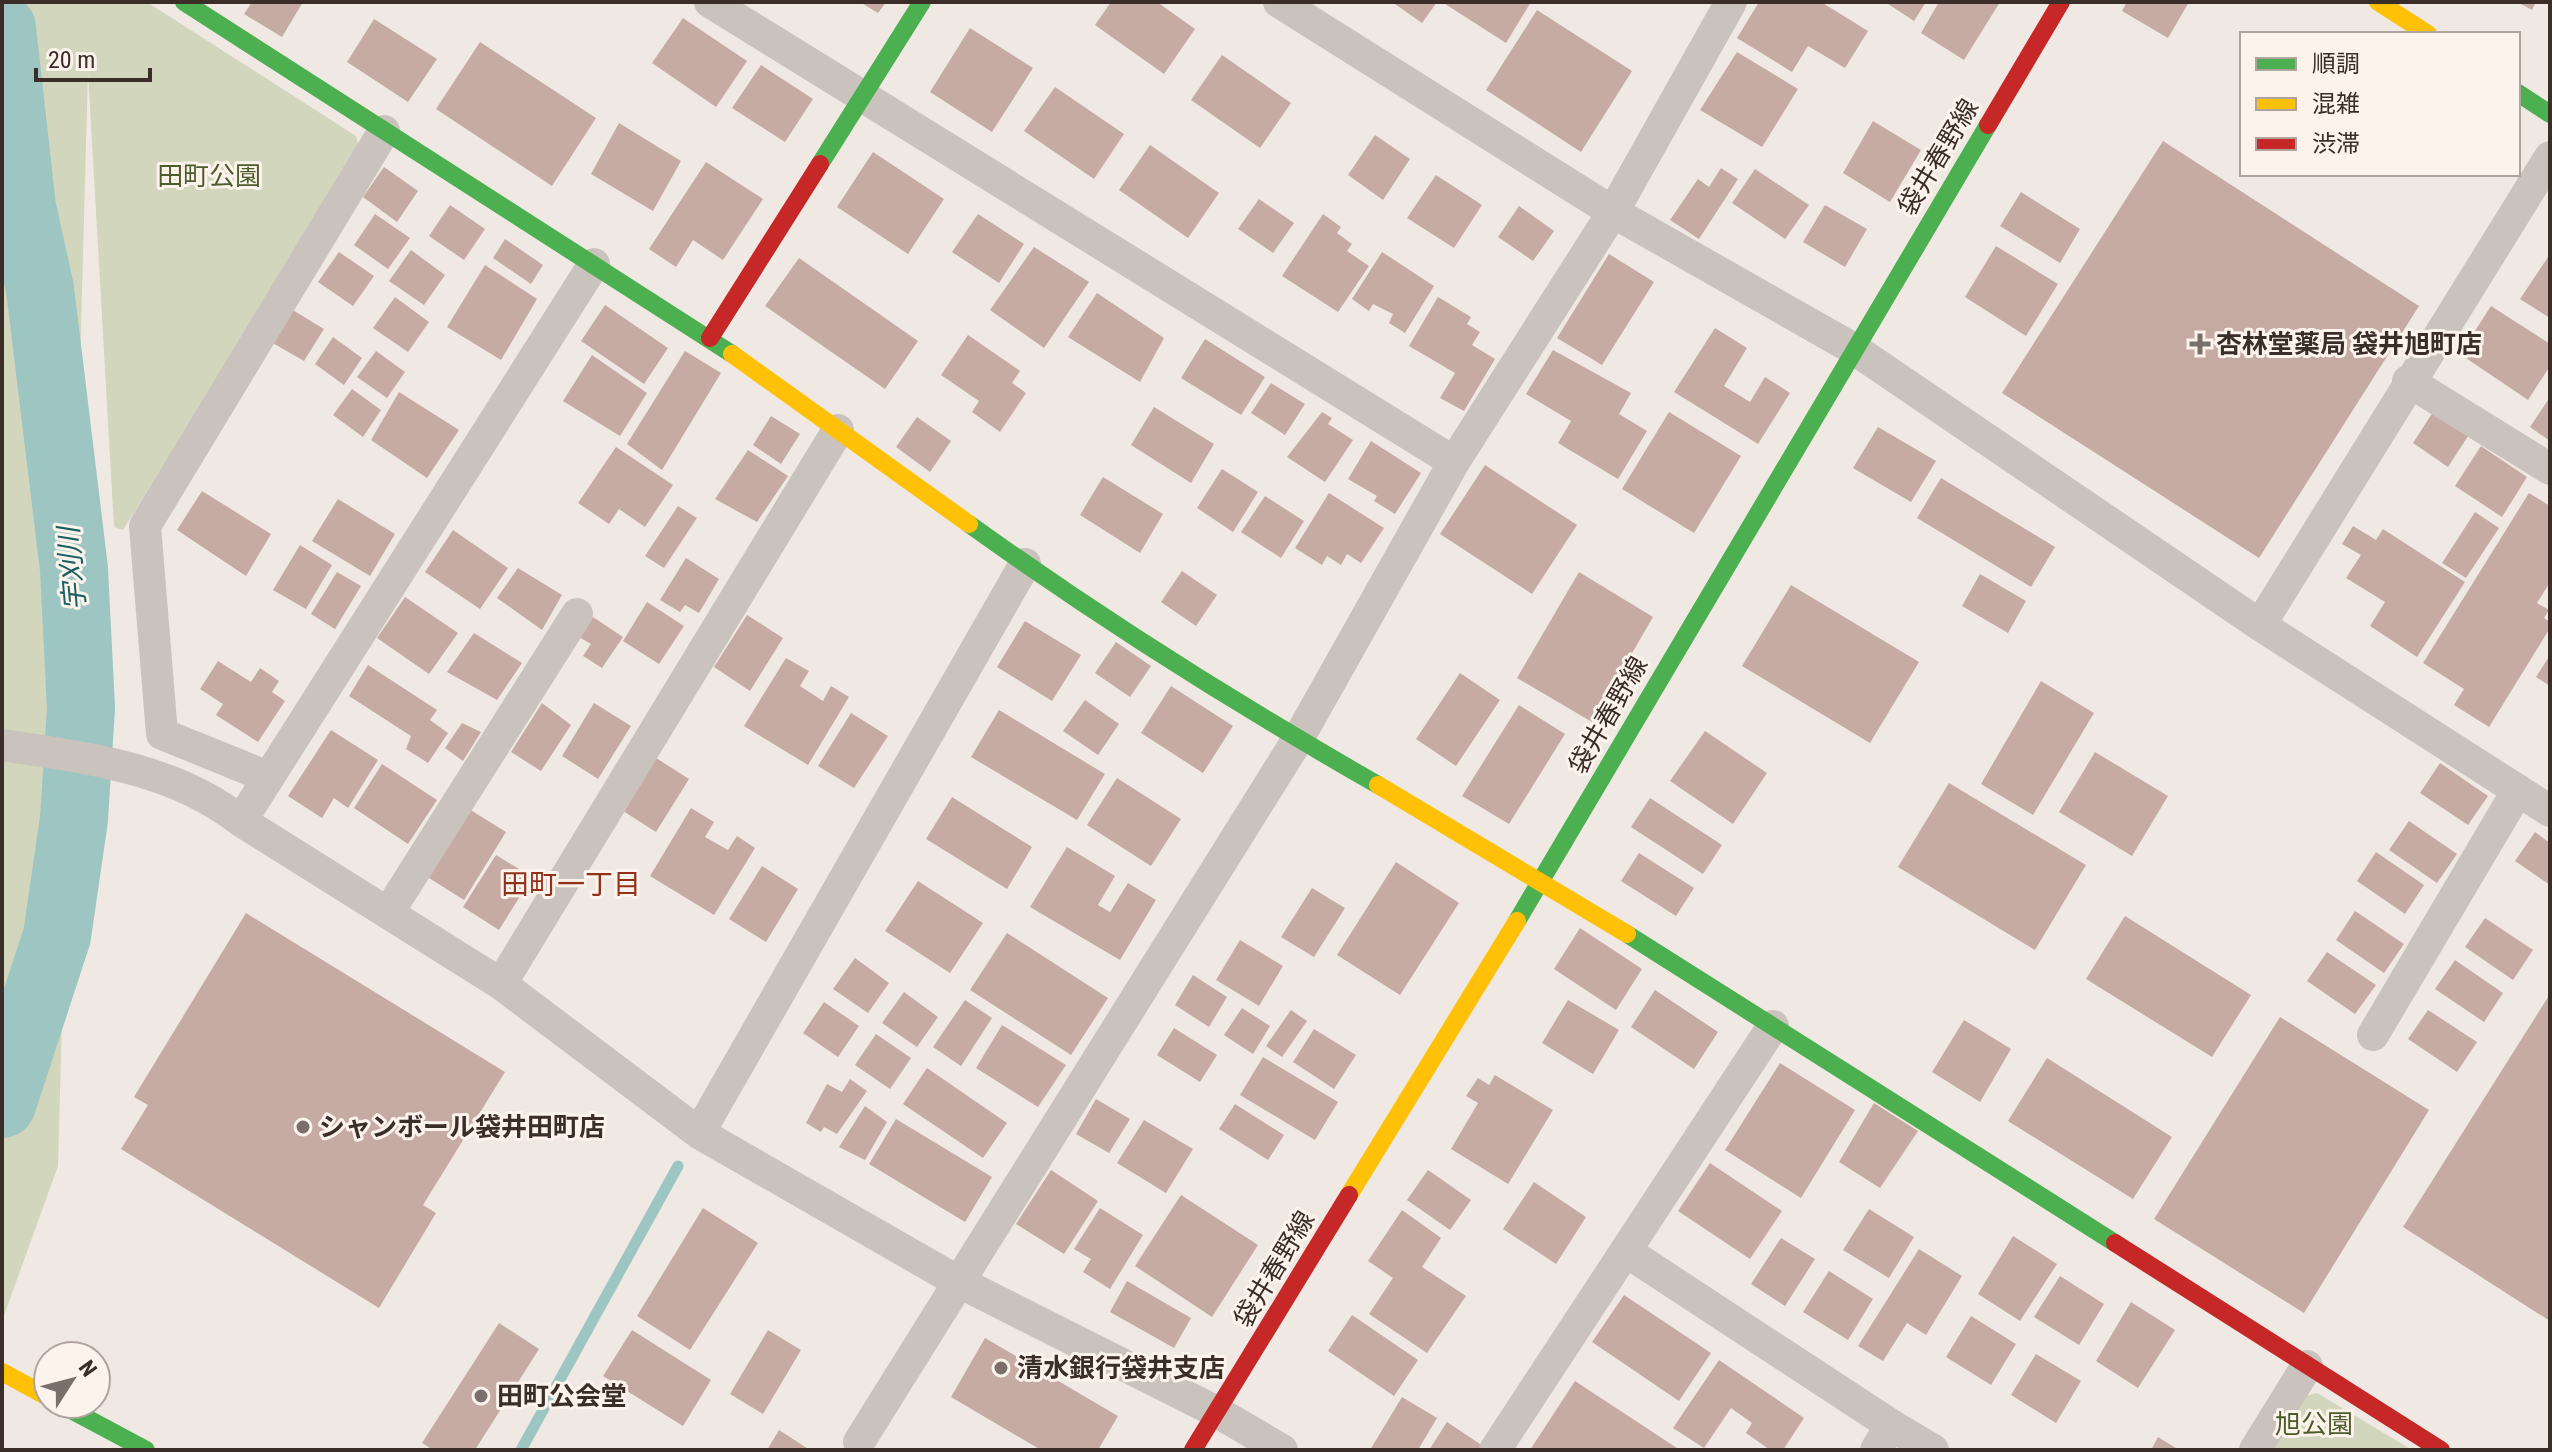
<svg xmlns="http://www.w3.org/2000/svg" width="2552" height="1452" viewBox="0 0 2552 1452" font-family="'Roboto Condensed','Noto Sans JP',sans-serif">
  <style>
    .green { fill: #d2d6bc }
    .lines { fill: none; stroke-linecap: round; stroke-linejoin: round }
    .stream { stroke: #9dc5c2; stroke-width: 11 }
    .river { stroke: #9dc5c2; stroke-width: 68 }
    .building { fill: #c5aba3 }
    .street { stroke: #cac2bc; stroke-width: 32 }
    .fast { stroke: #4caf50; stroke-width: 18 }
    .slow { stroke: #ffc107; stroke-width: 18 }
    .jam { stroke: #c62828; stroke-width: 18 }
    .poi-dot { fill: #7a6f6a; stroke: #fcf3ec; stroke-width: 3 }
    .labels { text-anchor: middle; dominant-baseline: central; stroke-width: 6; stroke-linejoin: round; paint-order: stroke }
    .street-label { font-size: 26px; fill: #3b2e29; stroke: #fcf3ec }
    .park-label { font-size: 26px; fill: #4c5c2a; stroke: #fcf3ec }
    .poi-label { font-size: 26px; font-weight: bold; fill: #3b2e29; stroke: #fcf3ec; text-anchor: start }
    .water-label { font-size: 28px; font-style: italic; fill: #1a6061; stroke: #fcf3ec }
    .neighbourhood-label { font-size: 28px; fill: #92311a; stroke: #fcf3ec }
  </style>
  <rect width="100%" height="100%" fill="#f0e9e3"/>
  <path class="green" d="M2,2H147L356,136L360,151L123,530L114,527L88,72L58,1166L2,1321Z
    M2317,1393L2412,1450H2267L2299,1397Z"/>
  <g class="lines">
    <path class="stream" d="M521,1450L678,1166"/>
    <path class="river" d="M2,28L22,207L40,289L74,569L81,708L74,819L57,936L2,1104"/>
  </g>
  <path class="building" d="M252,2H303L282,37L244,14Z
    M860,2H886L878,13Z
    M1111,2H1157L1195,29L1164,74L1095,25Z
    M1392,2H1437L1422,23Z
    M1442,2H1531L1506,43Z
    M1759,2H1821L1868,31L1845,68L1808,46L1792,72L1737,38Z
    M1885,2H1926L1914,21Z
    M1939,2H2000L1964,60L1921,33Z
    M2127,2H2189L2168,38L2122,11Z
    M2517,2H2536L2532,10Z
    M1537,10L1632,71L1581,152L1486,90Z
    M683,18L747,61L716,107L652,63Z
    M374,19L437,59L408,102L347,62Z
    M970,28L1033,68L992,132L930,92Z
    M480,42L596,118L552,186L436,109Z
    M1737,52L1798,89L1762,147L1700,110Z
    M1222,55L1291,103L1260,148L1191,100Z
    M761,65L813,99L785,142L732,108Z
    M1055,87L1124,134L1094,179L1024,131Z
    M1873,121L1921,150L1890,202L1843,173Z
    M619,123L681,161L653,211L591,174Z
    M1375,135L1410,159L1383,200L1348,175Z
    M2163,141L2419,306L2259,558L2002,393Z
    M1150,145L1219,193L1188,238L1119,190Z
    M873,152L944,199L908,254L837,207Z
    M706,162L763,199L723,260L693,240L676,267L649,249Z
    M384,167L418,191L397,222L363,197Z
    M1721,168L1738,179L1699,239L1670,220L1698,179L1709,187Z
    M1755,169L1809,205L1785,239L1732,203Z
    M1436,175L1482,205L1454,248L1407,218Z
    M2021,192L2080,229L2060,263L2000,226Z
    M1259,199L1294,223L1273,253L1238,229Z
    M450,205L485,229L464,260L429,236Z
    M1825,205L1867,229L1845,267L1803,242Z
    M1519,206L1554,231L1533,261L1498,237Z
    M375,214L410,238L388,269L354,245Z
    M978,214L1024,244L999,283L952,252Z
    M1323,214L1341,227L1337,233L1352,244L1347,251L1369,266L1338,312L1282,276Z
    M505,239L543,265L531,284L493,258Z
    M1996,246L2058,284L2026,336L1965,297Z
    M1034,247L1089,282L1044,348L990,310Z
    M411,250L445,275L424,305L389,281Z
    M339,252L374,276L353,306L318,282Z
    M1382,252L1434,286L1405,333L1389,323L1393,314L1373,304L1369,311L1352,299Z
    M1609,254L1654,282L1602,365L1557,338Z
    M2550,254V318L2520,299Z
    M799,258L918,341L885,389L765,306Z
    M485,265L537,299L501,360L447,327Z
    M1097,293L1164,338L1140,382L1068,337Z
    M395,297L429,322L408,352L373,328Z
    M1438,297L1471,317L1467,324L1480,332L1472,345L1495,359L1464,411L1440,398L1455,373L1409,346Z
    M605,305L668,348L644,384L581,341Z
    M2491,306L2550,344V366L2528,400L2460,354Z
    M291,309L324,329L304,361L271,342Z
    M1715,328L1747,348L1724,386L1750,402L1765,377L1790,393L1758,444L1674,392Z
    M968,335L1020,371L1012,383L1026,393L1000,432L972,412L979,401L941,375Z
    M333,337L362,358L344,385L315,364Z
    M1205,339L1265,377L1241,415L1181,378Z
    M1553,350L1631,393L1619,414L1647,431L1618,479L1558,443L1571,421L1526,394Z
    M376,351L405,372L387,398L357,377Z
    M685,351L721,373L662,470L627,444Z
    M592,355L647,393L620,436L563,401Z
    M1271,383L1305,404L1285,435L1251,413Z
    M352,389L381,410L363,437L333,415Z
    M399,392L459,430L427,478L371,440Z
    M2550,397V441L2530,427Z
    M1154,407L1214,444L1191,483L1131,445Z
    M2435,409L2470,433L2448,467L2413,443Z
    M1322,412L1332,418L1328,424L1353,440L1325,482L1287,457Z
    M1669,412L1741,456L1694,533L1622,489Z
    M771,416L800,434L781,464L753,445Z
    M917,417L951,441L930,472L896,447Z
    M1878,427L1936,461L1911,502L1853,468Z
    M1371,441L1421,473L1395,514L1374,501L1377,496L1348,479Z
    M2481,446L2527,477L2502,517L2455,486Z
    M616,447L673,485L645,527L619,509L609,524L578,503Z
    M748,450L788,476L757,522L715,499Z
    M1485,465L1577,525L1532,594L1440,534Z
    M1222,469L1258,492L1233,532L1197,508Z
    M1103,477L1163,514L1140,553L1080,515Z
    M1941,478L2055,547L2031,587L1917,518Z
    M202,491L271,534L246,576L177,530Z
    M1329,493L1384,528L1361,563L1347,554L1341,565L1327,556L1322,565L1295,548Z
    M2529,493L2550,506V582L2537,603L2549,610L2544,618L2550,622V628L2489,727L2454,705L2464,689L2423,663Z
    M1265,496L1304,521L1281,558L1241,532Z
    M338,499L395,534L370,576L312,541Z
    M678,506L697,518L664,568L645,556Z
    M2475,512L2499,528L2466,578L2442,563Z
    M2353,526L2376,540L2383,529L2465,582L2417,657L2370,626L2385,602L2346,578L2361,555L2342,544Z
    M453,530L508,568L480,609L425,572Z
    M300,545L332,565L306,609L273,590Z
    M686,558L719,579L699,613L685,605L680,612L660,600Z
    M518,568L562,595L542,630L497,598Z
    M1182,571L1217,595L1196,626L1161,602Z
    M337,572L361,586L335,629L311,614Z
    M1579,572L1653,617L1592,722L1517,678Z
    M1980,574L2026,601L2008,633L1962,606Z
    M1791,585L1919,662L1870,743L1742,666Z
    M405,597L458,633L429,674L377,638Z
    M647,602L684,626L659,664L623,641Z
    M747,615L783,638L750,691L714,667Z
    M593,617L623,637L602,668L583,656L591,644L579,637Z
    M1025,621L1081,655L1052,701L997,667Z
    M474,633L522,663L497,700L447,672Z
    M1116,642L1151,666L1130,697L1095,673Z
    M2550,655V686L2536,677Z
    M786,658L809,671L800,686L823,701L831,686L849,697L808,765L744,726Z
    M218,661L251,682L260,668L279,681L272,692L285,701L258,742L216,715L223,704L200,689Z
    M368,665L437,710L430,720L448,733L428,763L406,749L411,736L349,696Z
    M1460,673L1500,700L1456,766L1416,739Z
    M2041,681L2094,713L2033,815L1981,784Z
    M1171,686L1233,726L1203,773L1141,733Z
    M1085,700L1119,724L1098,755L1063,731Z
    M542,703L571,725L541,771L511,752Z
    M594,703L631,726L598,779L562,756Z
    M1519,705L1565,734L1509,824L1462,796Z
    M999,710L1105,774L1077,820L971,757Z
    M851,713L888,736L854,788L818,766Z
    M462,723L481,732L463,761L445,748Z
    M331,730L378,760L348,808L334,798L322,818L288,796Z
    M1705,731L1767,773L1733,824L1670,781Z
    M2095,752L2168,796L2132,856L2059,812Z
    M653,756L689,779L656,832L620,809Z
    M2440,763L2488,796L2468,825L2420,793Z
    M382,764L437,800L408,844L354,808Z
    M1117,778L1181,819L1151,866L1087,825Z
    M1949,783L2086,865L2035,950L1898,867Z
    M952,797L1032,847L1007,889L926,839Z
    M1650,798L1722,845L1703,874L1631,827Z
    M691,808L714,822L705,837L728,850L737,836L755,848L714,915L650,876Z
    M469,809L506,832L464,900L429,878Z
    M2409,821L2457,854L2437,883L2389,850Z
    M2535,832L2550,843V885L2515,861Z
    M1067,847L1115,876L1098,905L1110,912L1128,883L1156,900L1120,960L1030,907Z
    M2376,852L2424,885L2405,914L2357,881Z
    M1639,853L1694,888L1676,916L1621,881Z
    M496,855L532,877L499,930L463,907Z
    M1396,862L1459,903L1400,995L1337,955Z
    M762,866L798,889L766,942L729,919Z
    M918,881L983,923L950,973L885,931Z
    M1312,888L1345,908L1314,957L1281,937Z
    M2355,911L2404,944L2384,973L2336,940Z
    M246,913L505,1072L423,1205L436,1213L379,1308L121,1149L148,1105L134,1097Z
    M2125,916L2251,995L2212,1057L2086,979Z
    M2485,918L2533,950L2513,980L2465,947Z
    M1580,928L1642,969L1616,1010L1554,969Z
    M1007,933L1108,998L1071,1055L970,990Z
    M1240,940L1283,966L1259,1006L1216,980Z
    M2327,952L2376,985L2355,1014L2307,981Z
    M855,958L889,983L868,1013L833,989Z
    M2455,960L2503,993L2484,1022L2435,989Z
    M1193,975L1227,997L1209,1027L1175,1005Z
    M1655,990L1718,1032L1694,1069L1631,1027Z
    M904,992L938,1017L917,1047L882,1023Z
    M2550,994V1321L2403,1227Z
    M965,1000L992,1018L961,1066L933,1047Z
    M1568,1000L1619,1030L1593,1074L1542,1043Z
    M824,1002L859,1026L838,1057L803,1033Z
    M1242,1008L1270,1026L1253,1054L1224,1035Z
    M1291,1010L1307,1021L1282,1057L1266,1046Z
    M2428,1010L2477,1042L2457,1072L2408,1039Z
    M2280,1017L2429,1110L2304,1313L2154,1219Z
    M1964,1020L2011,1049L1980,1102L1932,1072Z
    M1002,1025L1066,1065L1038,1107L976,1068Z
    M1174,1028L1217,1055L1200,1082L1157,1055Z
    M1314,1029L1356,1055L1334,1089L1293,1062Z
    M876,1034L911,1058L890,1089L855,1065Z
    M1263,1057L1338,1102L1315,1140L1240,1095Z
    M2047,1058L2172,1137L2133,1199L2008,1121Z
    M1780,1063L1855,1110L1801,1198L1725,1150Z
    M927,1068L1007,1123L983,1158L903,1104Z
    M1495,1075L1553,1110L1508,1184L1451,1149L1478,1103L1466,1096L1478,1078L1489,1085Z
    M850,1079L867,1091L837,1134L824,1127L821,1132L806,1123L827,1084L842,1092Z
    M1096,1099L1130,1119L1109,1153L1076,1134Z
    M1874,1103L1918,1131L1880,1188L1839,1162Z
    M1235,1104L1284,1135L1268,1160L1219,1129Z
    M865,1106L887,1122L865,1160L839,1147Z
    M896,1119L992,1177L965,1222L869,1164Z
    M1144,1120L1193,1149L1166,1193L1117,1163Z
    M1710,1163L1782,1211L1750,1259L1678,1211Z
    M1051,1170L1098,1201L1064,1254L1016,1224Z
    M1428,1170L1471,1200L1450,1230L1407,1200Z
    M1534,1182L1586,1217L1556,1264L1503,1229Z
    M1181,1195L1258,1245L1212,1317L1135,1266Z
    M703,1208L758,1243L690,1350L637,1316Z
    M1100,1208L1143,1235L1110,1289L1083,1272L1091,1259L1074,1249Z
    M1869,1209L1914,1237L1889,1278L1843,1250Z
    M1402,1210L1441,1238L1422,1267L1466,1296L1427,1353L1369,1314L1393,1278L1368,1261Z
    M2013,1236L2057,1264L2020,1321L1978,1294Z
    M1781,1238L1815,1259L1785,1306L1751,1284Z
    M1919,1249L1962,1276L1926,1335L1907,1323L1883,1361L1858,1346Z
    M1829,1271L1873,1299L1848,1340L1803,1312Z
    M2060,1276L2104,1304L2079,1345L2034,1317Z
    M1127,1281L1191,1318L1174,1348L1110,1312Z
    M1624,1295L1711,1353L1679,1401L1592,1342Z
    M2131,1302L2175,1330L2138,1388L2096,1361Z
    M1352,1315L1418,1360L1394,1396L1328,1351Z
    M1971,1316L2016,1344L1991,1385L1946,1357Z
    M499,1323L539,1349L475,1450H433L422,1443Z
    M632,1330L711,1380L683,1426L603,1376Z
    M768,1330L801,1350L763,1414L730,1394Z
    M985,1338L1118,1416L1098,1450H1041L951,1397Z
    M2036,1354L2081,1381L2056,1423L2011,1395Z
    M1719,1360L1804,1418L1783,1450H1770L1746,1433L1752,1423L1731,1408L1704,1448L1673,1428Z
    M1575,1381L1680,1450H1530Z
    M1402,1397L1437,1418L1418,1450H1370Z
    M1447,1422L1483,1446L1481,1450H1429Z
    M779,1430L810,1450H767Z
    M2158,1437L2179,1450H2151Z"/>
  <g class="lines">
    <path class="street" d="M710,2L1454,462
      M1279,2L1613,212L1854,349L2260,625L2550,811
      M2408,381L2550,469
      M2260,625L2550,157
      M2,745C86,758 172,767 241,821L501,984L699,1133L957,1281L1217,1412L1282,1450
      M268,777L162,734L145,526L384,131
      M241,821L594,264
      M388,913L577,614
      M501,984L838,430
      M2373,1035L2518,790
      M699,1133L1025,564
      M1627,1252L1891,1425
      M859,1442L1298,739L1454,462L1613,212L1731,2
      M1495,1450L1773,1026
      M1876,1450L1891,1425L1933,1450
      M2255,1450L2307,1366"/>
    <path class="fast" d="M184,2L732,354
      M2518,93L2550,114
      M820,164L922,2
      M969,524C1100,618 1238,705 1378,785
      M1517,921L1988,125
      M1627,934L2115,1243
      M60,1404L146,1450"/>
    <path class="slow" d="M2378,2L2428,34
      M732,354L969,524
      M1378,785L1627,934
      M1349,1195L1517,921
      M2,1372L48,1397"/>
    <path class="jam" d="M1988,125L2061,2
      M710,338L820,164
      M2115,1243L2441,1450
      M1193,1450L1349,1195"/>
  </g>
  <g class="poi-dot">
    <path d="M2196 332h8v8h8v8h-8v8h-8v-8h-8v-8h8z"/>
    <circle cx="303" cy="1127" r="8"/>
    <circle cx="1001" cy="1368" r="8"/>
    <circle cx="481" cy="1396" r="8"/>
  </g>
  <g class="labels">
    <g class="street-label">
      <text transform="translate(1938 157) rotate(-59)">袋井春野線</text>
      <text transform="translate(1608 715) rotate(-60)">袋井春野線</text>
      <text transform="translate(1274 1269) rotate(-59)">袋井春野線</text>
    </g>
    <g class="park-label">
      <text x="209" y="176">田町公園</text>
      <text x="2314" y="1424">旭公園</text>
    </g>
    <g class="poi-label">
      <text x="2216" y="344">杏林堂薬局 袋井旭町店</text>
      <text x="319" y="1127">シャンボール袋井田町店</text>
      <text x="1017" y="1368">清水銀行袋井支店</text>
      <text x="497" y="1396">田町公会堂</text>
    </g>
    <g class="water-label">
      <text transform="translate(72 569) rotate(-95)">宇刈川</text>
    </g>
    <g class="neighbourhood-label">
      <text x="571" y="884">田町一丁目</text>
    </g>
  </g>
  <rect width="2552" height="1452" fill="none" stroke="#3b2e29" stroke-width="8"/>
  <rect x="2240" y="32" width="280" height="144" fill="#fcf3ec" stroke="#afa49e" stroke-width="2"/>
  <rect x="2256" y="58" width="40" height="12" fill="#4caf50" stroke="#afa49e" stroke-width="2"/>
  <text x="2312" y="72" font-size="24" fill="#3b2e29">順調</text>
  <rect x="2256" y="98" width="40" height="12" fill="#ffc107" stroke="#afa49e" stroke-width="2"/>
  <text x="2312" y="112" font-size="24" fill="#3b2e29">混雑</text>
  <rect x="2256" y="138" width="40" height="12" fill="#c62828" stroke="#afa49e" stroke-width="2"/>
  <text x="2312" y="152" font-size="24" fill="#3b2e29">渋滞</text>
  <g transform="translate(72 1380) rotate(54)"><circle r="38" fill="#fcf3ec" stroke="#afa49e" stroke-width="2"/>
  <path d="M0-6L14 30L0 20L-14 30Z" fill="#7a6f6a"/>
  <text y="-12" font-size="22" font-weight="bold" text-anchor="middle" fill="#3b2e29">N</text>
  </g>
  <path d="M36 68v12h114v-12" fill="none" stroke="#3b2e29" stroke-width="4"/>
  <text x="48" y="68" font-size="24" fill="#3b2e29" stroke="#fcf3ec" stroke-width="6" paint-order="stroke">20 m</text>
</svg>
